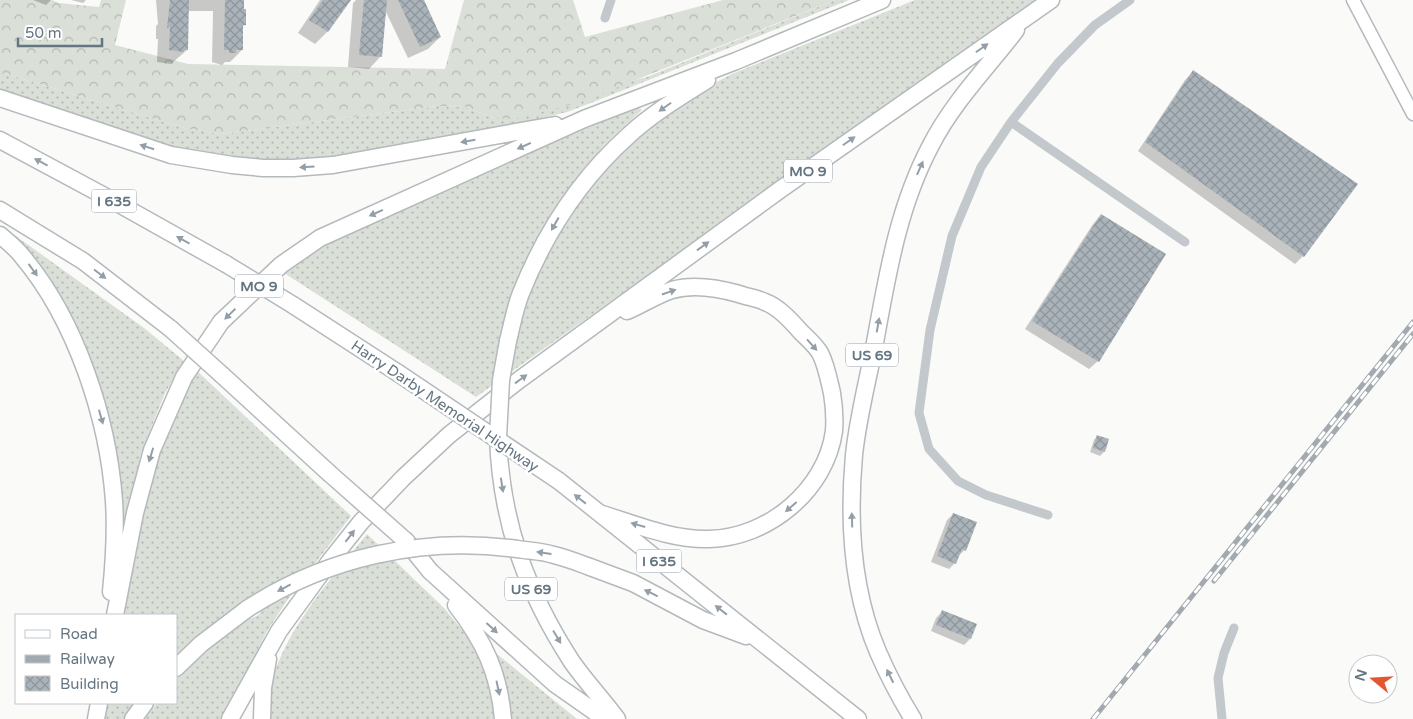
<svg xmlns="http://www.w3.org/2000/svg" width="1413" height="719" viewBox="0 0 1413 719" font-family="'Varela Round',sans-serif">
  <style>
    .grass { fill: url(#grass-dots) }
    .forest { fill: url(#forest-crowns) }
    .shadow { fill: #0003 }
    .building { fill: url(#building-cross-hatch) }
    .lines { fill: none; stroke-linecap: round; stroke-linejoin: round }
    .secondary-casing { stroke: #b3babf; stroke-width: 15 }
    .highway-casing { stroke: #b4b9bd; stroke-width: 19 }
    .street { stroke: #c3c8cc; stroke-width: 9 }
    .secondary { stroke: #fff; stroke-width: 12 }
    .highway { stroke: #fff; stroke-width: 16 }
    .rail-casing { stroke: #a2aab0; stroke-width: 5 }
    .rail { stroke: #fff; stroke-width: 3; stroke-dasharray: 9; stroke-linecap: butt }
    .highway-bridge-casing { stroke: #b4b9bd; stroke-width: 19; stroke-linecap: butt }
    .highway-bridge { stroke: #fff; stroke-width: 16 }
    .oneway { fill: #939fa8 }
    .labels { text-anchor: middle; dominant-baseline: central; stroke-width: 5; stroke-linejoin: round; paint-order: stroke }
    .shield { fill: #fff; stroke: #939fa8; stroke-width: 1 }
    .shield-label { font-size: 14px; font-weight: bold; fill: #657683 }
    .street-label { font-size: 15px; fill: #657683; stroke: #fff }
  </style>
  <defs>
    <pattern id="grass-dots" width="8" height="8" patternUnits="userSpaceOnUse" patternTransform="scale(1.25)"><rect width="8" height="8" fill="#dadfd7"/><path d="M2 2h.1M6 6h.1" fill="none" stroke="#b4b9b4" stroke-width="1.8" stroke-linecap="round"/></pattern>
    <pattern id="forest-crowns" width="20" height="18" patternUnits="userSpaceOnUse" patternTransform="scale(1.25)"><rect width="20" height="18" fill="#dadfd7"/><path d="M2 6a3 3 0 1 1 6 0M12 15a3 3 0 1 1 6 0" fill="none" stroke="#b4b9b4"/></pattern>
    <pattern id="building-cross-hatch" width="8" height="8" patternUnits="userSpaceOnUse" patternTransform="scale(1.25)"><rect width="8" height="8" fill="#aab3b9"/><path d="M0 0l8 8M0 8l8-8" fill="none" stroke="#8e969c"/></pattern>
  </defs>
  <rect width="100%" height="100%" fill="#fafaf8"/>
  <path class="grass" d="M835,0H849L591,103L567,112L495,129L353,157L285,164L199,157L0,93V72L184,128L220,134L438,106L465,107L494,118L647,77Z
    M915,0H1035L476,397L281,271L346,231L637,107L642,110L605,144L564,195L546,224L529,256L514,339L532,282L562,226L609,162L654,121L705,88L732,74Z
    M13,234L144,328L184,361L165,393L141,453L120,549L101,395L11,237Z
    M195,369L351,516L286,602L266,633L224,719H145L157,703H176V680L200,654L237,623L257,616L264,609L279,580L238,606L176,658V615H122L151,473Z
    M367,534L444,608L474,644L491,680L497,719H268C268,711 268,704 269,696C277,638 331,579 367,534Z
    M497,654L577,719H511L509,694Z
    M105,703H137L126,719H102Z"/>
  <path class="forest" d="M0,0H52L59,3L99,7L101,0H126L115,45L188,64L445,69L464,0H573L585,37L723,0H835L581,102L514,119L494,118L465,107L438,106L220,134L184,128L0,72Z"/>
  <path class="shadow" d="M33,0H51L46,5Z
    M71,0H86L83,3Z
    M156,0H244L243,11L245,25L242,27V50L230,62H225L222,65L212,62L213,11H187V50L171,64L157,62L158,39H156V26L158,24Z
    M320,0H349L327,32L315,44L298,33Z
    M356,0H422L440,37L428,49L408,58L385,10L381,56L369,69L348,67L353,3Z
    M1193,72L1303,256L1295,264L1138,151L1185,80Z
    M1101,215L1098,361L1089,369L1025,329L1093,224Z
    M1097,436L1108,440L1104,452L1100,456L1090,452L1094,440Z
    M953,514L965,550L958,556L955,563L949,569L931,562L947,520Z
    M942,612L970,639L964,645L931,631L936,618Z"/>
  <path class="building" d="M170,0H189L188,50H184V52L169,50L170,27L167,28Z
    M225,0H244V9H246V25H243V50H236V53H229V50H224Z
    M323,0H351L328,32L309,20Z
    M364,0H387L382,57L359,55Z
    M398,0H424L441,37L420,47Z
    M1193,70L1358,184L1304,257L1145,142Z
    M1101,214L1166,254L1099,362L1032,321Z
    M1097,435L1109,439L1105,452L1093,448Z
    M953,513L977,522L966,551L962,549L956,564L937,556Z
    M942,610L977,624L971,639L936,625Z"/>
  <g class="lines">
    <defs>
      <path id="secondary" d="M1353,0L1413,114"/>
      <path id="highway" d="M0,98L171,155L232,165L263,168H293L333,165L555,125
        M0,140L110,199L226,264
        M0,210L83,261L171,329
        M0,235C7,241 16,248 22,256C76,320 108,418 114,501C116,531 114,562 111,592
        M293,305L398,373
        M508,341C512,325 515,308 521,293C545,233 581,178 629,135C653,113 680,97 707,80
        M222,375L329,473
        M498,437C501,522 526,591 572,662C586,682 603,700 617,719
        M559,481L858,719
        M599,513C635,524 672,540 709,539C768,538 826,490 834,431C835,418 834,405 832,393C829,380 826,364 820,353C816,346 808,339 802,333C792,322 779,307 765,302C757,298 747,297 739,294C718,288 693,284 672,290C657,295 641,305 627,311
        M406,541L430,571L555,684L605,719
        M590,567L633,583L703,620L746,636
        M456,605C484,641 499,673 503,719
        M115,615L135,513L152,450L184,377L221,322L281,265L320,238L584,119L736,61L882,0
        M176,668L201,644L247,609
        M96,719L99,703
        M133,719L145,703
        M230,719L279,631L330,561L361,522L403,478L449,435L519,380L781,189L1051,0
        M262,719L263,688L268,659
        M913,719C900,698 888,675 878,652C852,591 848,521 854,455C858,416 869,376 876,337C888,271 899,205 931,145C953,102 987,68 1016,30"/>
    </defs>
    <use href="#secondary" class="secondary-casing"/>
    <use href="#highway" class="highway-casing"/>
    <path class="street" d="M605,18L611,0
      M1011,122L1185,242
      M1048,515L986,495L958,481L929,449L919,413L930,330L952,236L981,167L1011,122L1058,63L1095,25L1130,0
      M1222,719L1218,678L1224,653L1234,628"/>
    <use href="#secondary" class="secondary"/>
    <use href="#highway" class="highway"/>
    <defs>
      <path id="rail" d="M1214,581L1413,334
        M1093,719L1413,322"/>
    </defs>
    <use href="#rail" class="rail-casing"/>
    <use href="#rail" class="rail"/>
    <defs>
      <path id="highway-bridge" d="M226,264L293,305
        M171,329L222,375
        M398,373L559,481
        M498,437L501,380L508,341
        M329,473L406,541
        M247,609C327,557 423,536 517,549C529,551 542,551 554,555C567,558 579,563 590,567"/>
    </defs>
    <use href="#highway-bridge" class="highway-bridge-casing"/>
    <use href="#highway-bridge" class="highway-bridge"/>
  </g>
  <defs><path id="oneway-solid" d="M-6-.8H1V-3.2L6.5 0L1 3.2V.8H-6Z" transform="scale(1.25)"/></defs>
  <g class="oneway">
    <use href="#oneway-solid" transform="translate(982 48) rotate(-35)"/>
    <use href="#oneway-solid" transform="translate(665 107) rotate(145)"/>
    <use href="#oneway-solid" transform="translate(468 141) rotate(170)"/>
    <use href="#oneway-solid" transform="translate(849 141) rotate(-35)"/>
    <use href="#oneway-solid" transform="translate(524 146) rotate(156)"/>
    <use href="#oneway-solid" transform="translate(147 147) rotate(-163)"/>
    <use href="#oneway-solid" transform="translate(41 162) rotate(-152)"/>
    <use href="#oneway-solid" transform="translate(307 167) rotate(176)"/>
    <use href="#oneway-solid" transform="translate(920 168) rotate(-66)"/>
    <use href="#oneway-solid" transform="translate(376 213) rotate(156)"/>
    <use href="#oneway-solid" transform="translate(555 224) rotate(119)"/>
    <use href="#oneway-solid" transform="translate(183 240) rotate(-151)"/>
    <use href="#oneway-solid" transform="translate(703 246) rotate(-36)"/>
    <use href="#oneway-solid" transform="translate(33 270) rotate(54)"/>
    <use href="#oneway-solid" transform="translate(100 274) rotate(37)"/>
    <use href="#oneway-solid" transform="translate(669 292) rotate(-19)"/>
    <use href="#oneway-solid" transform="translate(230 314) rotate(136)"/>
    <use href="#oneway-solid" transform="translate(878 325) rotate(-80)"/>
    <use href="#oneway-solid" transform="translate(812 345) rotate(48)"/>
    <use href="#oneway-solid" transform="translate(521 379) rotate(-36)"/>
    <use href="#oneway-solid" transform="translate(101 417) rotate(74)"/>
    <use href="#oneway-solid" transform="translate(151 455) rotate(107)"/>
    <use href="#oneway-solid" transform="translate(502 485) rotate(81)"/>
    <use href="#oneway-solid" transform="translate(580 499) rotate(-142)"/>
    <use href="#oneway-solid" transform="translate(791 507) rotate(139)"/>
    <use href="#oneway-solid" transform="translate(852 520) rotate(-92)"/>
    <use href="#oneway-solid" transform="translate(638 525) rotate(-164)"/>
    <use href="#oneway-solid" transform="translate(350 536) rotate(-52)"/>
    <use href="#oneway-solid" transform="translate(544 553) rotate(-172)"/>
    <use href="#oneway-solid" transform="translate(284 588) rotate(152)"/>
    <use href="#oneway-solid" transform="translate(651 593) rotate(-154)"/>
    <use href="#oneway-solid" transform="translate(721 610) rotate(-142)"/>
    <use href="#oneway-solid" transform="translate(492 628) rotate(42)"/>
    <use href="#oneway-solid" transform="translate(557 637) rotate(59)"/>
    <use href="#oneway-solid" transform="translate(890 676) rotate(-116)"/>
    <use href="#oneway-solid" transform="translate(498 688) rotate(78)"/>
  </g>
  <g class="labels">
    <g class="shield">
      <rect x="784" y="159.5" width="48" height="23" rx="4"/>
      <rect x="91.5" y="189.5" width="45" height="23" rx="4"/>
      <rect x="235" y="274.5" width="48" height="23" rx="4"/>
      <rect x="846" y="343.5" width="52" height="23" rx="4"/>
      <rect x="636.5" y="549.5" width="45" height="23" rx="4"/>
      <rect x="505" y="577.5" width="52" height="23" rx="4"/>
    </g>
    <g class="shield-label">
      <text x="808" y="171">MO 9</text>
      <text x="114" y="201">I 635</text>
      <text x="259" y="286">MO 9</text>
      <text x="872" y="355">US 69</text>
      <text x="659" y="561">I 635</text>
      <text x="531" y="589">US 69</text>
    </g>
    <g class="street-label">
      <text transform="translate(445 406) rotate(34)">Harry Darby Memorial Highway</text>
    </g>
  </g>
  <rect x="15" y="614" width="162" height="90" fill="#ffffff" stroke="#c1c8cd"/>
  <rect x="25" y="630" width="25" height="8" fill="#ffffff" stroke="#c1c8cd"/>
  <text x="60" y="639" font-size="15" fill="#657683">Road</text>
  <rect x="25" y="655" width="25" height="8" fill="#a2aab0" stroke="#c1c8cd"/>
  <text x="60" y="664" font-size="15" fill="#657683">Railway</text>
  <rect x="25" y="676" width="25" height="15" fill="url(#building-cross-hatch)" stroke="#c1c8cd"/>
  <text x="60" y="689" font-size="15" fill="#657683">Building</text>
  <g transform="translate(1373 679) rotate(288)"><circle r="24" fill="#ffffff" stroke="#c1c8cd"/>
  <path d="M0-4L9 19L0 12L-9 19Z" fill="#e4572e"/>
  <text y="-8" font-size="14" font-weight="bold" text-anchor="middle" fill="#657683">N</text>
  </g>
  <path d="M18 38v8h84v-8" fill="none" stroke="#657683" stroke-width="2.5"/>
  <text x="25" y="38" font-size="15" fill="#657683" stroke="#ffffff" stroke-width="4" paint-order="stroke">50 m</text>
</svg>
